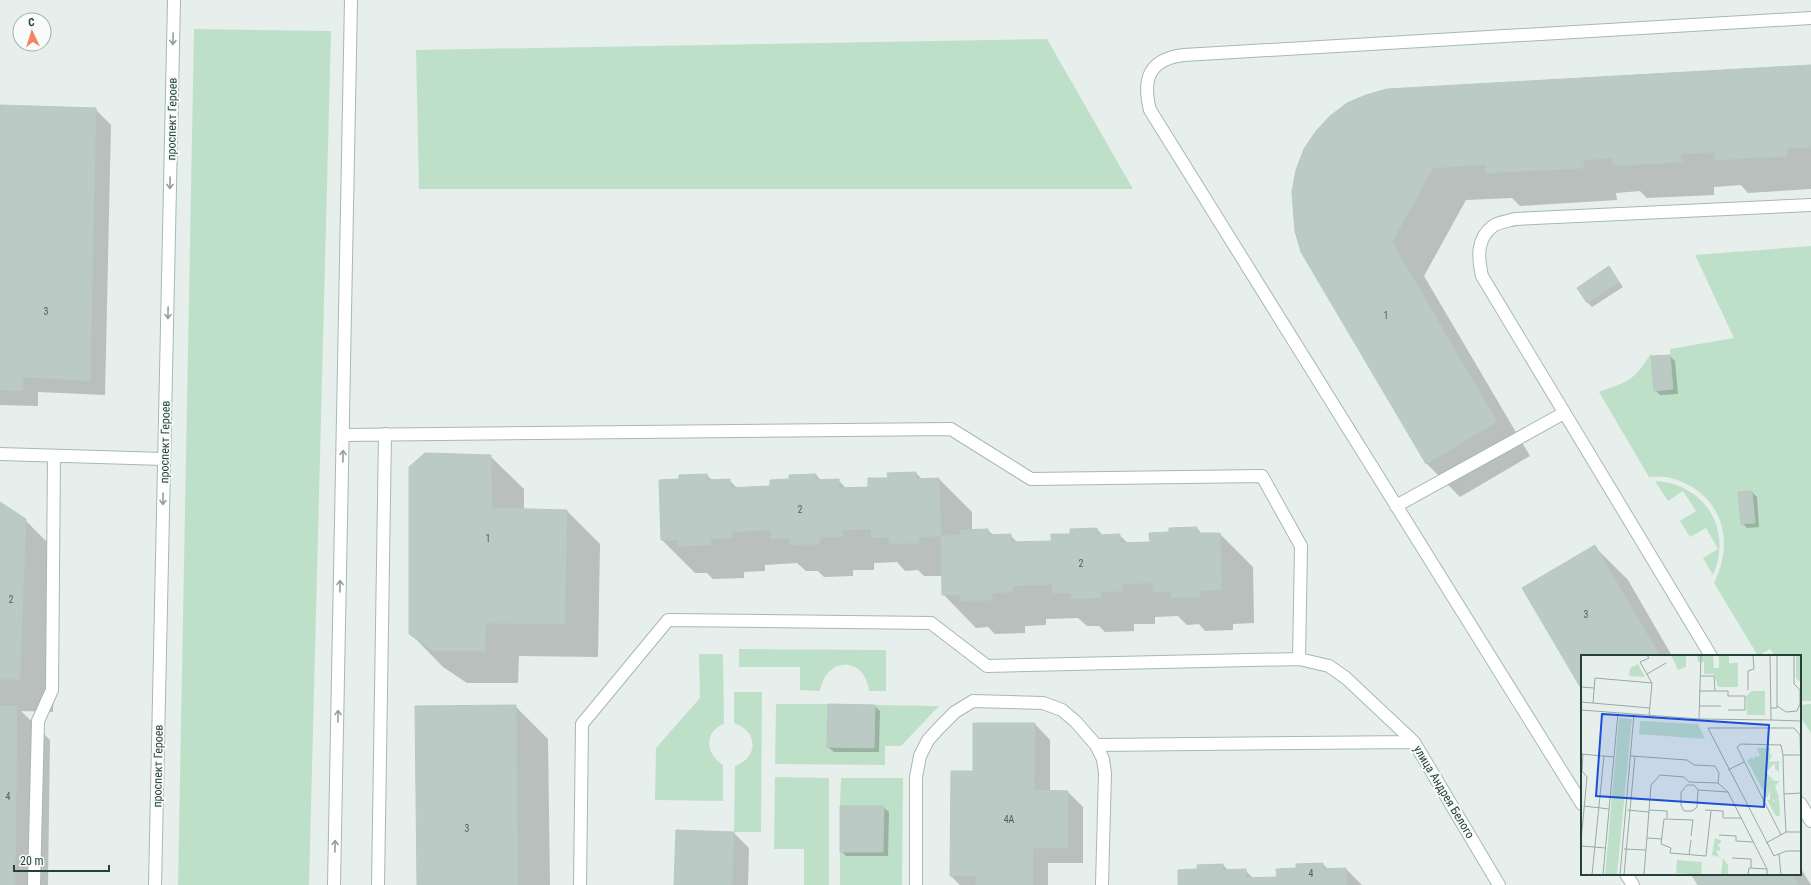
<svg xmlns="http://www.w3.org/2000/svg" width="1811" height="885" viewBox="0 0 1811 885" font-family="'Roboto Condensed',sans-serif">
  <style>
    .green { fill: #bfe0c8 }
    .shadow { fill: #0003 }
    .building { fill: #bbcac4; stroke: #b8c9c2 }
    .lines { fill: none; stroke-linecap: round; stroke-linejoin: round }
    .minor-casing { stroke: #a8b8b2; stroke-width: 14 }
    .minor { stroke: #fff; stroke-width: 12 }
    .oneway { stroke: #92a09c }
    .labels { text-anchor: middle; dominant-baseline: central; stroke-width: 4; stroke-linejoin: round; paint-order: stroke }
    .number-label { font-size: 10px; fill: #4a645c }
    .street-label { font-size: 12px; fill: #24423a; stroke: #f7fbf9 }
    .inset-road { fill: none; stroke: #98aaa4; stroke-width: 1 }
    .view { fill: #1d4ed8; fill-opacity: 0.15; stroke: #1d4ed8; stroke-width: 2 }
    .inset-edge { fill: none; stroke: #24423a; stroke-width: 2 }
  </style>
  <rect width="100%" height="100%" fill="#e6efeb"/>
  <path class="green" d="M194,29L331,31L309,885H178Z
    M1047,39L1133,189H419L416,50Z
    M1811,246V701H1800V656H1775L1770,649L1758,656L1714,583C1736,539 1721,492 1671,478C1664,476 1656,477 1649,477L1599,392C1629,381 1634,381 1651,353L1654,391L1673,389L1670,349L1734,338L1695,255Z
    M1655,481C1705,484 1733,529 1713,575L1703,558L1718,549L1706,528L1690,537L1680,521L1696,511L1683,491L1668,501Z
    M739,649L886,650V691H869C866,657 826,655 820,691L800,690V667H739Z
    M699,654H723L724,724C703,732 706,755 723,765V801L655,800L656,748L700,698Z
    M734,692H762L761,832H734L735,766C759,757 758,731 734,723Z
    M776,704H828V747L874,748L875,705L939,706L901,746H885V765L775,764Z
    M1811,704V733L1800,716V705Z
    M775,777L829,778V885H804V849H774Z
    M841,778H903L902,885H840V852L883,851L884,806H840Z"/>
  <path class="shadow" d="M1811,66V189L1748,193L1741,185L1714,187V195L1647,198L1640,191L1616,193L1617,200L1520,206L1512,198L1466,200L1424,276L1530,456L1460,497L1427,464L1293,192Z
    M0,106L95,109L111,125L105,395L38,392V406L0,405Z
    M1609,268L1623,287L1592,307L1587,302Z
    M1670,356L1675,361L1678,394L1660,395L1655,390Z
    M490,456L524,489V510L567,511L600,544L598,657L519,656L518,683H467L443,667L410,633Z
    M916,473L922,479H939L972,512V530H988L993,535H1010L1018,543L1052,542L1071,535L1097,529L1103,536L1119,535L1128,543H1151L1170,533L1197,528L1202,534H1220L1253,567L1254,623L1233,624V630L1205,631L1199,624L1187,625L1178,616L1155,617V624H1134V631L1105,632L1099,626H1087L1078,618L1046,619V625L1025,626V633L995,634L988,627L976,628L943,594V576H924L918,570L905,571L897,562L874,563V570H853V576L824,577L818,571H806L797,563L765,565V571L744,572V578L713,579L707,573H695L662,540L660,481L680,480L707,475L713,481L729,480L738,489L771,487L790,480L816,475L822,481L838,480L847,489L869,488L889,479Z
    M1752,492L1757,497L1759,527L1747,528L1742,523Z
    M0,503L25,520L58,553L53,712L21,711L50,740L48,885H0Z
    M1595,547L1628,580L1672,656H1582V688L1524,588Z
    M515,706L548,739L550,885H418Z
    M875,706L880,711L879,752H834L828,747Z
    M1035,724L1050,740V791L1068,792L1083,807V863H1048V885H960L951,876L974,772Z
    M883,807L889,812L888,856H846L841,851Z
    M734,833L749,848L748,885H675Z
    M1323,864L1329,870L1346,869L1362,885H1179L1198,870L1223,865L1229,871L1245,870L1254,879L1278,878L1297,869Z
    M1800,867L1811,885H1699L1693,874H1800Z"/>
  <path class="building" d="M1811,65V147L1787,148V156L1714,160V152L1681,154L1682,162L1613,166L1612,158L1583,160L1584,168L1486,173L1485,165L1433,168L1392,242L1497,422L1426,464L1301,252L1295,231L1292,192L1296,170L1304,149L1316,131L1330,116L1347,103L1366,95L1387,89Z
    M0,105L96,108L90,381L23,377V391L0,390Z
    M1609,266L1619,282L1587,303L1577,288Z
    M1670,355L1673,389L1654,391L1651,356Z
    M425,453L491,455L492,508L567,510L565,624L486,623L485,651H433L409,634V467Z
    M916,472V479L939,478L941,536L919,537V543L890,544L889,537L871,538V529L842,530V537H820V544L790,545V538L771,539V530L732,532L733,538L711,539V545L679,546V540H661L659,480L679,479V475L707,474V480L730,479V488L770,486V480L789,479V475L816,474V480L839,479V488L868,487V478H888L887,473Z
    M1752,491L1755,523L1741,524L1738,492Z
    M0,502L26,519L20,679H0Z
    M1197,527V533H1220L1222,590L1200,591V597L1171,598V592H1153L1152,583L1122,584V591L1101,592V598L1071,599V593H1053L1052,584L1013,586L1014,592L992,593V600L960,601V595H942L941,536L960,535V530L988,529V535L1011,534V542L1051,541V534H1070V529L1097,528V535L1120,534V543L1150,542L1149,533L1169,532V528Z
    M1595,545L1660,656H1582V690L1522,588Z
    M828,704L875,705L874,748L827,747Z
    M516,705L518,885H417L415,706Z
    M0,706H17L15,885H0Z
    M973,723H1035L1034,790L1068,791V848H1033V885H976V876H950L951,771H973Z
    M840,806H884L883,852H840Z
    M676,830L734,832L732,885H674Z
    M1323,863V869L1346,868L1347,885H1178V870L1197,869V865L1223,864V870L1246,869V878L1277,877L1276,869L1296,868V864Z
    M1691,874H1792L1799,885H1698Z"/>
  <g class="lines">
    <defs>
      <path id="minor" d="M343,435L951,429L1031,479L1262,476L1301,546L1299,659L1329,666L1346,678L1414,742L1499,885
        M0,454L164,459
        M1396,506L1564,413
        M1711,656L1482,276C1478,258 1476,239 1493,226C1498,222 1509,221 1515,219L1811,205
        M1096,745L1414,742
        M1800,803L1811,821
        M1582,804L1150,110C1142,79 1149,59 1184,55L1811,18
        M1626,874L1633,885
        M34,885L38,721L52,690L54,456
        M155,885L174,0
        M334,885L351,0
        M378,885L385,434
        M580,885L582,724L668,620L931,623L987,666L1299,659
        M916,885V777L920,756L928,740L940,727L955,712L973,701L1043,703L1062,710L1076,722L1096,745L1103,759L1105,773L1102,885"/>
    </defs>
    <use href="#minor" class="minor-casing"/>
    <use href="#minor" class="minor"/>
  </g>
  <defs><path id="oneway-shaft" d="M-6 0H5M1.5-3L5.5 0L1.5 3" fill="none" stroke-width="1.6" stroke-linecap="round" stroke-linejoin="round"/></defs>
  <g class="oneway">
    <use href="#oneway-shaft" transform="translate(173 39) rotate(91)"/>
    <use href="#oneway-shaft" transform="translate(170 183) rotate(91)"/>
    <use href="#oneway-shaft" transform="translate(168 313) rotate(91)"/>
    <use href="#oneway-shaft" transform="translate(343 456) rotate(-89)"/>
    <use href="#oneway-shaft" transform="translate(163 499) rotate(91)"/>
    <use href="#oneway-shaft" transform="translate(340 586) rotate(-89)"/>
    <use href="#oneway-shaft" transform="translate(338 716) rotate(-89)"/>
    <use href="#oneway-shaft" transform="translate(335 846) rotate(-89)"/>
  </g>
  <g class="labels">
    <g class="number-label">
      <text x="46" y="311">3</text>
      <text x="1386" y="315">1</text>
      <text x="800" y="509">2</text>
      <text x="488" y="538">1</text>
      <text x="1081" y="563">2</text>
      <text x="11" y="599">2</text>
      <text x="1586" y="614">3</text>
      <text x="8" y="796">4</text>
      <text x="1009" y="819">4А</text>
      <text x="467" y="828">3</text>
      <text x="1311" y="873">4</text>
    </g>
    <g class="street-label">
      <text transform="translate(172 119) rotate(-89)">проспект Героев</text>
      <text transform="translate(165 442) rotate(-89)">проспект Героев</text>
      <text transform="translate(158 766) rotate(-89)">проспект Героев</text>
      <text transform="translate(1444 792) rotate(59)">улица Андрея Белого</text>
    </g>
  </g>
  <g transform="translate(1581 655)">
    <rect width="220" height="220" fill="#e6efeb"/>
    <path d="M90,0H105V12L97,15ZM116,0H132L133,13H138V0H148V8H157V32H137L133,19H123V7H117ZM220,0V26H218L215,23V1ZM57,9L64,22L48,21L49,13ZM171,36H184V60H166L165,41ZM38,63L51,64L36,220H24ZM59,66L117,69L124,84L58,79ZM176,93H190L188,98L191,100L188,107L198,106V117L194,114V108L185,117L193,126H199L194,131L198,142L194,146L192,144V147L198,143L199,161H195L186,145H189V136L186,143L166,105L171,102L173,106V102L179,101ZM134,183L141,186L136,191L139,192V196L135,195L138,202L131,200ZM142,203L147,210V220H140ZM96,205L121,207L120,220L95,218Z" fill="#bfe0c8"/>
    <path class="inset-road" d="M66,0L68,3L59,7L71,28L68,61M189,0L190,65L220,66M66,19L85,8M0,32L13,33M167,35V16L173,14L172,0M118,36H134L133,21H120M134,36H147V41H164V55H147M0,47L69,53M12,48L14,23L71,28M118,51H140M196,51L205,57L216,56L219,49V35L213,29V0M190,53H196V0M0,55L118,64L190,65M118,64L120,0M0,99L33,102M202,100L203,139M50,101L106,105L113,110L134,111L138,118L137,128L147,137L186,214V220M147,115L163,107M220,119L219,80L213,73H127L193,201L205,196H220M117,135L116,152L111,156H103L100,150V137L106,130H113L117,135L147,137M3,151L28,154M46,155L68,157M68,155L86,156V163M124,155L142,156V163H160M205,177L203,139L220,138M138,180L155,181V186L172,187M200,180L156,92L160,89L200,90L202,100H220M110,181L112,165L83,164L80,189L90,193L89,198L125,201L130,156M66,183L81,184M0,186L6,122L1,116L2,99M185,188L205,177H220M0,191L25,193M43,194L65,195M198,199L200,220M108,200L110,185M151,203L170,204V213M11,220L23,101M22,220L37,58M39,220L53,59M43,220L54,101M63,220L70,130L79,120L103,122L108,127L137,128M167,220L168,213L186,214"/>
    <path class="view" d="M21,59L188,70L183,152L15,141Z"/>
    <rect width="220" height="220" class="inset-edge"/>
  </g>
  <g transform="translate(32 32) rotate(356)"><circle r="19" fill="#f7fbf9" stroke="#a3b1ad"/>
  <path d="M0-3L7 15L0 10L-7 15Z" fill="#f4845f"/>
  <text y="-6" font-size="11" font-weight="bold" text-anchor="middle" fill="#24423a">С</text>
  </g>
  <path d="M14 865v6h95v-6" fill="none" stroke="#24423a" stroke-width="2"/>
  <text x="20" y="865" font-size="12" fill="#24423a" stroke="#f7fbf9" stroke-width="3" paint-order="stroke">20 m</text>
</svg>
